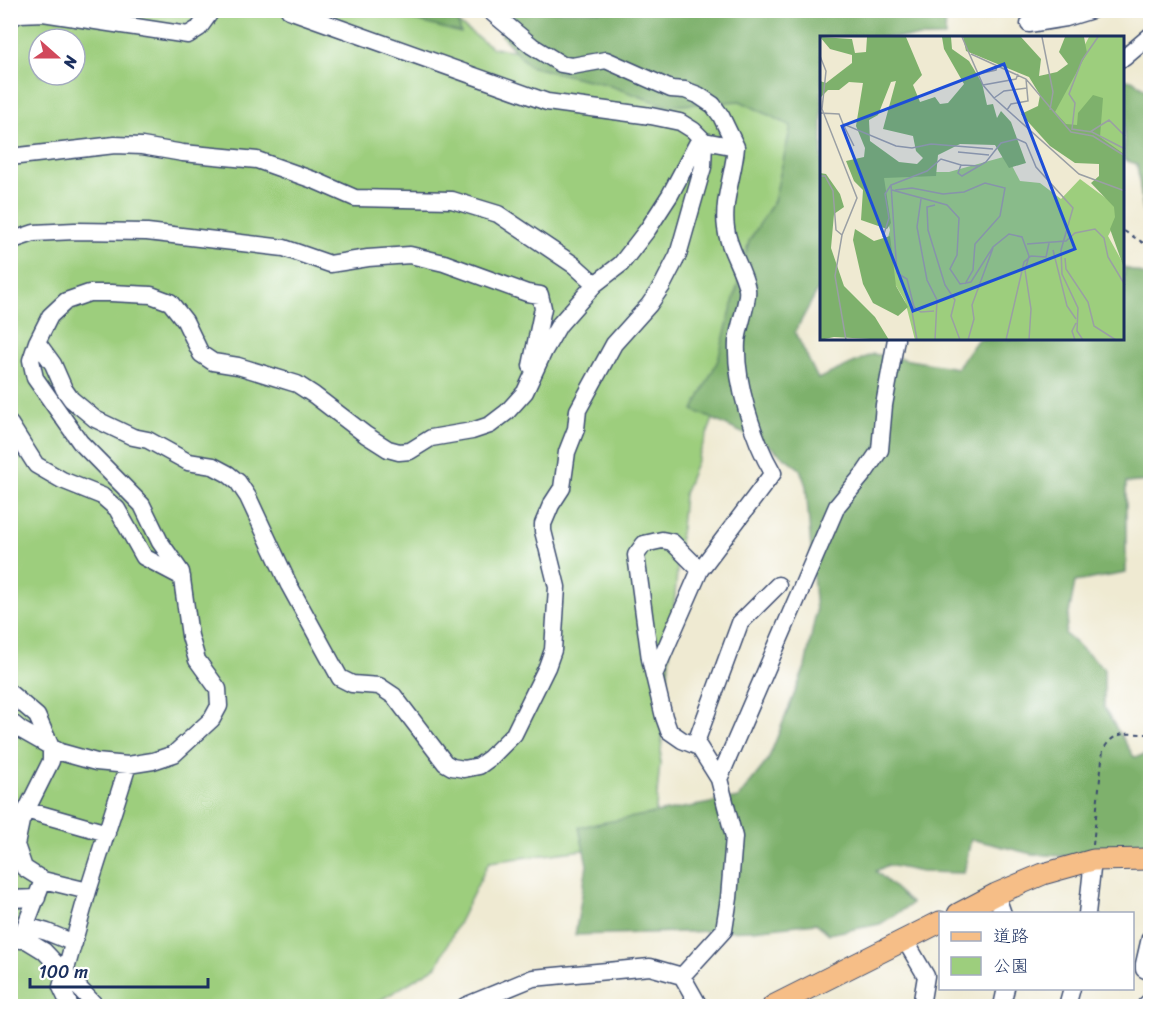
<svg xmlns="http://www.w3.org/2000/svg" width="1161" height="1017" viewBox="0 0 1161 1017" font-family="Sriracha,'Klee One',sans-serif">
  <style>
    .green { fill: #9dce7d; stroke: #5c7e6e; stroke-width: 1.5; fill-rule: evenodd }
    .forest { fill: #7eb16c; stroke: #4c7065; stroke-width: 1.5 }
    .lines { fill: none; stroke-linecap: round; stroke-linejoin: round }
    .minor-casing { stroke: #3b4b6f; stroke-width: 19 }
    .major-casing { stroke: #3b4b6f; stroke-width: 23 }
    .path { stroke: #3b4b6f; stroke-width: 2; stroke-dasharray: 4.5 4.5; stroke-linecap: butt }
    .minor { stroke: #fff; stroke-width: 16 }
    .major { stroke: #f6be87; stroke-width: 21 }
    .inset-road { fill: none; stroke: #9a9fa4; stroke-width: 1.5 }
    .view { fill: #1d4ed8; fill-opacity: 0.15; stroke: #1d4ed8; stroke-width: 3 }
    .inset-edge { fill: none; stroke: #1b2f5e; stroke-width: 3 }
  </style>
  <rect width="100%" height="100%" fill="#fff"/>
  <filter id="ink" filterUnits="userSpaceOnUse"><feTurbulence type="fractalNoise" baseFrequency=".0167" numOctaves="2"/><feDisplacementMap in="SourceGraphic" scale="12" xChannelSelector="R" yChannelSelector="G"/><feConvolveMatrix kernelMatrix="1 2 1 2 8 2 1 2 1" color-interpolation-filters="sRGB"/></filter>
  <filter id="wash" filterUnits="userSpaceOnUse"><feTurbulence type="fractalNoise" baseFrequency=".008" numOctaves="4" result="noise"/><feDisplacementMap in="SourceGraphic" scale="24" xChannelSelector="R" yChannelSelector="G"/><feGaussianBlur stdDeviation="1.35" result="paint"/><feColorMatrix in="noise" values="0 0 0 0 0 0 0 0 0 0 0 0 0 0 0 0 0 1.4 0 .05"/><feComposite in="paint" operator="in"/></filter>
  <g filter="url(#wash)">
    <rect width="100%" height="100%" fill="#efead2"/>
    <path class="green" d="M10,11H441L493,48L687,69L822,139L684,494L653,841L489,862L437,966L371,1006H11ZM39,39H75V75H39Z"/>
    <path class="forest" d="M379,11H455L461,33Z
      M517,11H946L945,37L822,38V282L795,332L818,379L873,354L957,368L978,339H1124V267L1150,277V481L1126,483V573L1075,582L1065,634L1104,668V708L1134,757L1150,754V844L1140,845L1104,859L1032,854L971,839L964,873L921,872L888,865L876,871L912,904L880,924L829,934L816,923L753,930L575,935L587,865L579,827L738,798L768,760L805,667L816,612L806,486L800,469L768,445L693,410L718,360L749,241L774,201L791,126L740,101L666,106L605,84L529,66L501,35Z
      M1124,80H1132L1150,93V229L1145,224L1137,164L1124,160Z"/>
  </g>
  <g filter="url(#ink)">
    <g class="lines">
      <defs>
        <path id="minor" d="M489,10L532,46L561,64L572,66L606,60L671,89L685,90L698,95L713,105L721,116L736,147
          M10,19L19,14L43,13L188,35L199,28L212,10
          M1029,24L1066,18L1092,10
          M1124,58L1150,36
          M10,157L115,145L142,146L183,153L257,160L316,181L355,198L452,200L498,214L574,265L595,284
          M10,241L34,233L75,231L147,232L284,248L330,264L368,258L410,255L444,263L527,293L540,295L543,308L531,366
          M37,342L53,364L64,389L71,399L95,419L133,437L148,440L188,462L213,466L228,474L238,482L248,497L289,585L340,678L352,684L379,686L394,696L445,763L452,767L464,769L479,766L490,758L514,734L547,667L553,650L557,587L543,531V524L551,505L562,488L567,452L576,429L578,410L614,344L649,305L662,286L678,255L703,167L704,141L693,130L680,122L651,116L547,102L289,10
          M10,424L36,465L62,480L102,496L117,509L144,557L182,577
          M654,675L700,570
          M10,693L37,716L51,747V761L21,821L16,845L24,868L43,880L88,891
          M10,721L21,730L60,752L96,762L128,765L153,761L174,754L212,719L219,706L218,689L197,660L190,636L181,572L160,542L142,505L80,442L35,378L31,360L37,342L50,316L66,301L89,293H111L151,295L170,302L185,321L201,354L213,362L238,366L297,384L314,395L366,435L388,449L399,452L410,451L431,438L472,431L490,425L507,412L525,392L544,351L559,325L595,284L621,264L648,229L670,195L697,144L704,141L736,147C734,174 722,201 726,228C728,249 743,268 747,289C749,300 738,328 737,342C735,382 753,439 773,473L700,570L672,542L662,540L644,544L636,555L650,659L664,717L669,731L682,740L699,747L719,779L734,837L729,898L724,930L682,976
          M695,745L740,623L778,585
          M719,779L837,506L865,472L880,450L884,405L896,339
          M26,810L107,833
          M996,894L1003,914
          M10,899L37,898
          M1087,914L1093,860
          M26,926L47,932L74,943
          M1150,938L1144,964V969L1150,972
          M10,939L26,940L44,951L96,1006
          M20,940L43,880
          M905,940L926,976L921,1006
          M70,1006L61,987L88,891L128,765
          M465,1006L533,978L650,967L682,976L699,1006
          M1002,1006L1006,988
          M1067,1006L1072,988
          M1145,1006L1150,1001"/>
        <path id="major" d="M958,914L996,894L1043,874L1093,860L1150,859
          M773,1006L940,922"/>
      </defs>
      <use href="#minor" class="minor-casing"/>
      <use href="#major" class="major-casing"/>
      <path class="path" d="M1124,231L1150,247
        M1093,845L1103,750C1116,728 1128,735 1150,734"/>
      <use href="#minor" class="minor"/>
      <use href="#major" class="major"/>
    </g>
  </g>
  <g transform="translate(820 36)">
    <rect width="304" height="304" fill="#efead2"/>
    <path d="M269,1H304V131L228,79ZM187,120L200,145L220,147L241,163L260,143L302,174L288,200L304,229V304H95L85,265L68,236L65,213L70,194L62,162V136H129Z" fill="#9dce7d"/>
    <path d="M0,1L32,3L35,17L46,16L47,1H86L102,39L93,49L100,66L115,61L120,68L128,67L144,48L124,13L122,1H131L132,13L149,25L162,47L167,69L173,68L177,82L181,75L191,86L206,127L189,132L175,109L140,108L118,119L116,140L64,142L71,187L67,193L41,184L43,154L34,145L26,125L44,121L45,112L36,90L43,47L29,46L19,54H8L0,62V45L6,47L32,27V19L10,13ZM76,45L63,93L93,100L96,115L103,122L97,128L79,126L50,105L49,84L58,79L71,46ZM143,1H201L221,23L219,40L237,36L248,28L239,16L245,1H264L267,17L235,76L246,88L257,89L258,77L273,59L283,62L280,101L304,118V232L290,193L295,181L294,171L271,147L279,140V128L255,127L230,110L201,78L218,70L220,59L209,41L146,15ZM0,137L6,138L20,158L24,171L14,178L11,212L24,250L55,281L69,304L14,301L0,304ZM35,193L54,205L70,200L76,250L88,271L78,280L53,267L43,248L33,204Z" fill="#7eb16c" fill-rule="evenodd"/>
    <path class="inset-road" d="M142,1L163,49L174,62L259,138L305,155M222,1L233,56L230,74M278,1L262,24L249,58L255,67L252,93L272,96L305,113M151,18L206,43L251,96L273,100L305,120M0,20L6,35L2,73L37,162L22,199L15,240L26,304M158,38L176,34L177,29M163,49L196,43L198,38M174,62L184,55L207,52M187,74L191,68L208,65L206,43M0,77L19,78L23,88L76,110L92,112L111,108L173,113M23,88L34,110M270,96L289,84L305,100M206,107L216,131L253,172L241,214L242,238L258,272L257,295L263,304M138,116L169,119M141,129L160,130M0,140H5L13,155L16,194L22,199M72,154L127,169L139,182L137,219L130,233L140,248L151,246L173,211L189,198L202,201L209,220L205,234L211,273L209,304M75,154L92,152L123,158L144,156L165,147L185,152L180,180L155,208L153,234L145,248M101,163L97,191L107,244L117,264L115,304M115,169L107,171L108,194L125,249L135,264L131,280L140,304M63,201L69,182L65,158L71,149M207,208L246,205L255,197L275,193L284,202L288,221L305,249M233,214L247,270L256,283M245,222L246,233L268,266L274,290L296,304M91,270L97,304M114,275L101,276L94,271L87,243L77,237L71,149L107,135L121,123L141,129L138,137L142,140L166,126L181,107L197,103L206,107M148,304L154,283L152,269L173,212M186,304L204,226L211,220L226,221L229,207M255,304L252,295L256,287"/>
    <path class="view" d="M184,28L255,213L93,275L22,90Z"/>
    <rect width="304" height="304" class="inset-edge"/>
  </g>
  <rect width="1161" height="1017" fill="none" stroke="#fff" stroke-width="36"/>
  <rect x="939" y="912" width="195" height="78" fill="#ffffff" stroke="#a4acbf" stroke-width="1.5"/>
  <rect x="951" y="932" width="30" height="9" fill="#f6be87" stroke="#a4acbf" stroke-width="1.5"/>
  <text x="993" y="942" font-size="18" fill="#1b2f5e">道路</text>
  <rect x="951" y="957" width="30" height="18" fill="#9dce7d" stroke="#a4acbf" stroke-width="1.5"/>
  <text x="993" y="972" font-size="18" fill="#1b2f5e">公園</text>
  <g transform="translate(57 57) rotate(111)"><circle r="28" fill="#ffffff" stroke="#a4acbf" stroke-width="1.5"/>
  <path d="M0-4.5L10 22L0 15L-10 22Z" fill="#d1495b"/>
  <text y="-9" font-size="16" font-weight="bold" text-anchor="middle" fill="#1b2f5e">N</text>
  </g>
  <path d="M30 978v9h178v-9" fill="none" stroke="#1b2f5e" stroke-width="3"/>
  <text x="39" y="978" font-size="18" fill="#1b2f5e" stroke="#ffffff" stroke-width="4.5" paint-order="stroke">100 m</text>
</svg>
